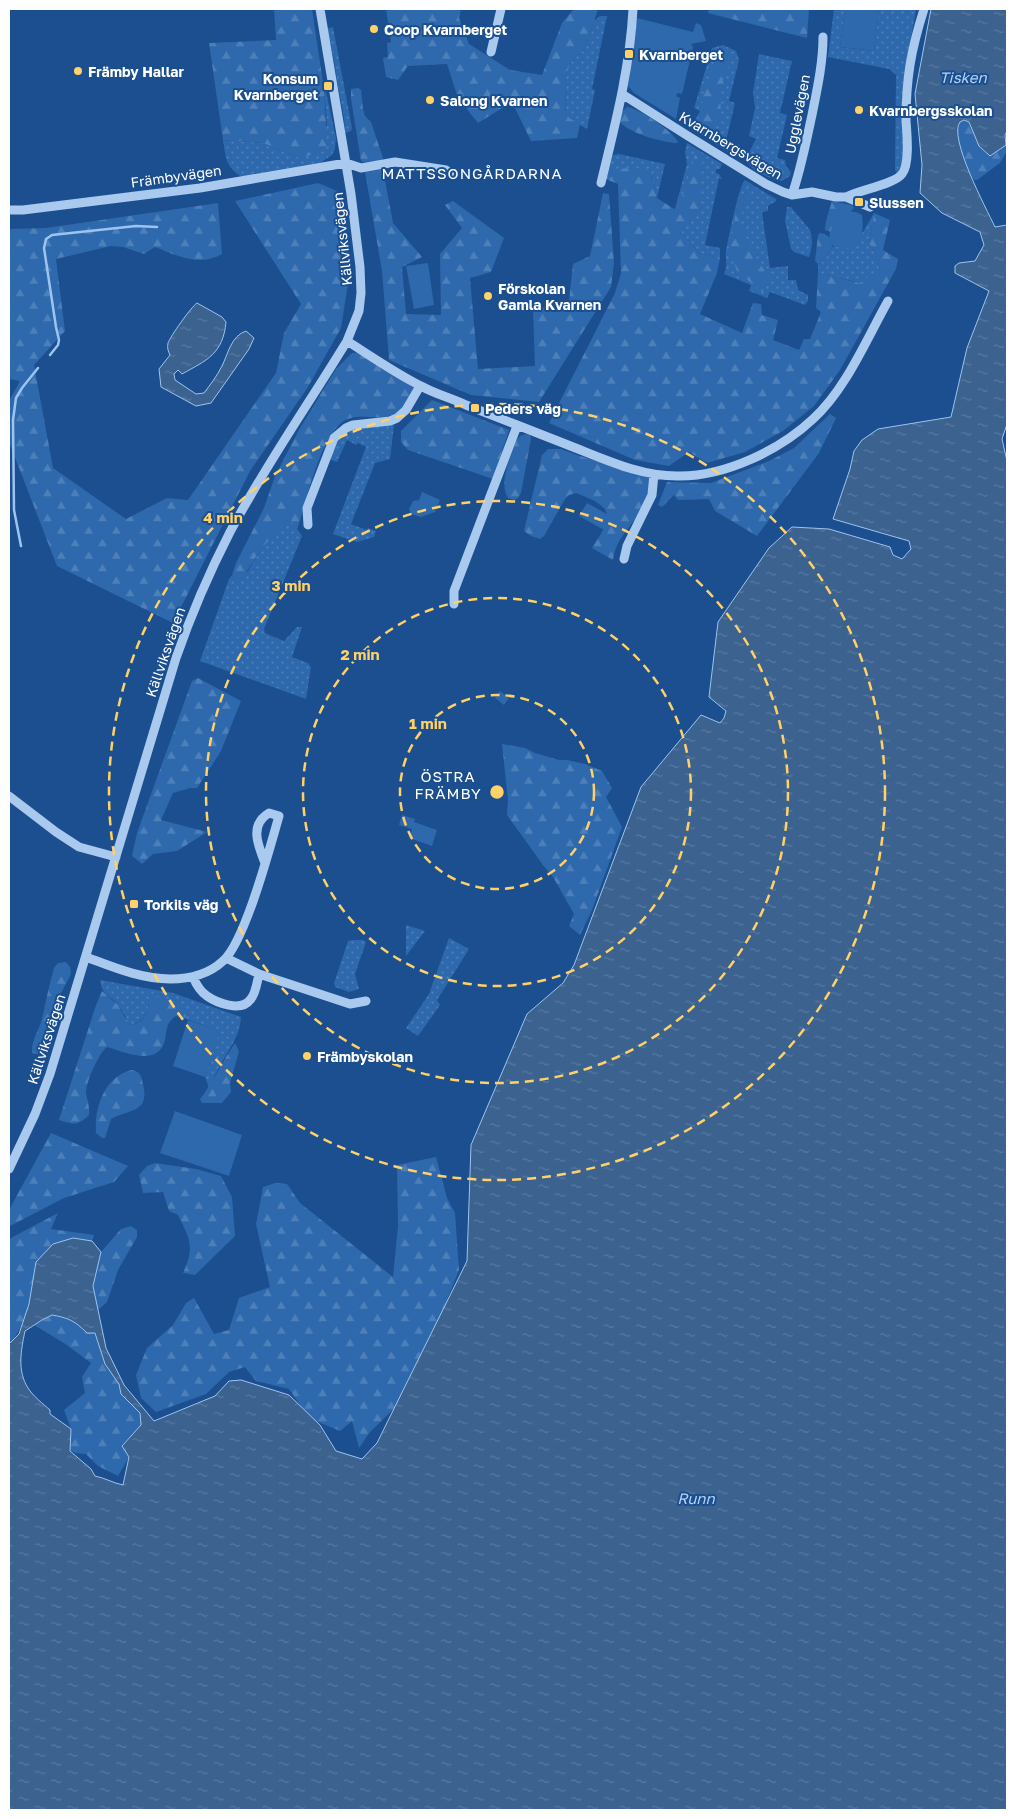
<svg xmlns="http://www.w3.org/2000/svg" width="1016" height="1819" viewBox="0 0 1016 1819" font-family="'Golos Text',sans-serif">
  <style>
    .grass { fill: url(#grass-dots) }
    .forest { fill: url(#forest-firs) }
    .park { fill: #2e69ad }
    .water { fill: url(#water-ripples); stroke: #9cc4f0; fill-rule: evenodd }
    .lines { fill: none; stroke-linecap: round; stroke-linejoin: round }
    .stream { stroke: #9cc4f0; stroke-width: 2.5 }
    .minor { stroke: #a9c9ee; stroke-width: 9 }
    .ring { fill: none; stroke: #ffd166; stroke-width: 2.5; stroke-dasharray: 9 6 }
    .poi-dot { fill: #ffd166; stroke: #1b4f8f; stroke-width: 2 }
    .labels { text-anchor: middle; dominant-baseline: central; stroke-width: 4; stroke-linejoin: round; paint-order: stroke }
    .poi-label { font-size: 14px; font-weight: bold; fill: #fff; stroke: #1b4f8f; text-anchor: start }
    .street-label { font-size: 14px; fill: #fff; stroke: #1b4f8f }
    .water-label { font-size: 15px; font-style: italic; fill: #b5d3f5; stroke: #1b4f8f }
    .neighbourhood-label { font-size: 15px; letter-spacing: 1px; fill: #fff; stroke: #1b4f8f }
    .centre { fill: #ffd166; stroke: #1b4f8f; stroke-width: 2.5 }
    .ring-label { font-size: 15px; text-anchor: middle; font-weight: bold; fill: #ffd166; stroke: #1b4f8f; stroke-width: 4; stroke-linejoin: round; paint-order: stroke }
  </style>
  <defs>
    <pattern id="grass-dots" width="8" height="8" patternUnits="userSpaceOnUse" patternTransform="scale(1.25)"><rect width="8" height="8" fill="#2e69ad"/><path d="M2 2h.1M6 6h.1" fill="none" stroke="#4d80b9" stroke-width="1.8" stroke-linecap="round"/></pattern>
    <pattern id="forest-firs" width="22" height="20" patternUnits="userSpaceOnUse" patternTransform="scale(1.25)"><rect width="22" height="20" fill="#2e69ad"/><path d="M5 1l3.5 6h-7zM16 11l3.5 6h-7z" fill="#4d80b9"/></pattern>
    <pattern id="water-ripples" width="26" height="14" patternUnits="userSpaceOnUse" patternTransform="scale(1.25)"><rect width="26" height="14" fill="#3c6290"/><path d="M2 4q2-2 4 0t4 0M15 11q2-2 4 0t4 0" fill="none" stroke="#597aa1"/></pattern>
  </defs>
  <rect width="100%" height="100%" fill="#1b4f8f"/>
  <path class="grass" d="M834,9H845L840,47L874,51L879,9H916L903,84V163L902,168L897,174L895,170L896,75L889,69L828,57Z
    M600,16H607L592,89L595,90L587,129L565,117L566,77L570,63L585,48L594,21Z
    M333,27L352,128L351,131L345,133C345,117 341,102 338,87C335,67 333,48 326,29Z
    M723,45L736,51L739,60L729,101L735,103L726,141L740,145L733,153L728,152L691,128L700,111L694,108L712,48Z
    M759,54L792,61L780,113L787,115L777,158L785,160L786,166L791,172L790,176L782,181C774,181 750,170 748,162C747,155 753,144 756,139L749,136L755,108L753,93Z
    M324,89L326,92L336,138L335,149L332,155L320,163L253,176H240C225,165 226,158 223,140L263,143L300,158L327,125Z
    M687,143L722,164L720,169H716V173L719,174L722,179L719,178L705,245L720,248V258L699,253L681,232L675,209L687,164L685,152Z
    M619,154L665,164L657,198L651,176L613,169L608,180L605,178L613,155Z
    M745,180L776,199V201L768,206V211L762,212L770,268L788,266V280H796L798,290L808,295V301L805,305L770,292L767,298L749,291L751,285L724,274C728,263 725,261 726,251C728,240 739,185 745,180Z
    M787,207H791L810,230C813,238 812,249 809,257L794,252L791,249L785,221Z
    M874,213L869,244L874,250L880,268L861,283L818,273V264L821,263L832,247L856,239L863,232Z
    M394,425L390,459L375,463L351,524L367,530L368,528L376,531L374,537L357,542L333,534L366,447L358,443L356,445L347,440L337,462L329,459C332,453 334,445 337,440C349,423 376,428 394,425Z
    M289,517L302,536L264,629L265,633L284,641L297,627H302L292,657L308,663L311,667L306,699L200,661L229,579L232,575L237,579L248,571L261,549Z
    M406,925L425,931L406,956Z
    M449,938L469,949L437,1000L440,1005L418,1036L406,1028L429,994Z
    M352,940H363L366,942L355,974L359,989L349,992L335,987L334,983L348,941Z
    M100,980L173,993L241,1017C240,1035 231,1046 222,1062C217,1070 214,1079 209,1088L205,1077L219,1031L184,1018L189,1014L149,1000C148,1014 145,1020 132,1025C126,1019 123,1012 118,1005C109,993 103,998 100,980Z"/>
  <path class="forest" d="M274,9H312L324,89L327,143L326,148L322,152L300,158L263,143L223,140L209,43L276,40Z
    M386,9H461L459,18L469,44L510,70L542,75L562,23L574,9H598L585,48L570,63L566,77L565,116L580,124L577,138L531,141L512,102L478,123L458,98L447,64L408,66L398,80L386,77L383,58L388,57L387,43L391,42Z
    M709,9H809L807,38L708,13Z
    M720,49L726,51C736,66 719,79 720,95C720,103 722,114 719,122C717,127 712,131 708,134L699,128L696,123L701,112L704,91Z
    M358,88L361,90L363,109L365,116L371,122L383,158L381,161L363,162L361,161L351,99V89Z
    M627,107C638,108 673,131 678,142L676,143C661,142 628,133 619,121L621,113Z
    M964,120L969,122L979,146L990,156C994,153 1004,148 1006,143C1007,138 1005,135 1007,131V151L1000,163L977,180H974C966,167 954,139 958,123Z
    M695,155L703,158L698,211L681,232L699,253L720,258L717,273L700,314L742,333L753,303L761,304L762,315L778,320L773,340L799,350L804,339H810L821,312L816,308L818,273L860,283L880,268L874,250L869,244L874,213L890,220L883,250L898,259L896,269L840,370L814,406L783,431L745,452L707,463L689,452L669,466L635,460L549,423L615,293L621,273L618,184L608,180L613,169L639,168L651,176L657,198L674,209L680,204Z
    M383,170L393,223L422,257L402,267L406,314L441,315L440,254L462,228L445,205L453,201L504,238L491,272L470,278L478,369L535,366L533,311L569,301L573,264L590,256L603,193L609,194L614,263L611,287L539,402L471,395L389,360L382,271L365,172Z
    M318,183L337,191L349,277L341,328L308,387L250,471L173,623L57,566L9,442V401L20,381L9,379V229L46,228L218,203L222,254C200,267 177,256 155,247L144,254L123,247L111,246L56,259L65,331L34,365L53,468L126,519L167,498L188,500L276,373L284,333L301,304L235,201Z
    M742,194L750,195C746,203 741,212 741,222C741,235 762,267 770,279L762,292L737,271L730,252L737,203Z
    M832,201L852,205L854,208L831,232L825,230C824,226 830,207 832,201Z
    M820,233C829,234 831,239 832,247L821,263L818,264L815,261L818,235Z
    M361,352L415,389C410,397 405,407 396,413C380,423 356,410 341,423C319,442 306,502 297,530L289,518L261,549L242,579H237L232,575L236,563L264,508L275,476L300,428L336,369L352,353Z
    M432,400L509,430L493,479L408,450L401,442V431Z
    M830,414L836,418L819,453L757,536L715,511L709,499L678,500L674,495L662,507L658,505L667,482L711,483L769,461L794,448Z
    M526,434L530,435L531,439L521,493L518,498L514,500L508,498C498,482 511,457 516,441L520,436Z
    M548,449H561L577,455L650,478C649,485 649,495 646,501C637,523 616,535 613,560L592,548C613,516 616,508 576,493L569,495L565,499L544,536L540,539L531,536L524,531L542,455Z
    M198,678L241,701L221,751L197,788H190L173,793L161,820L207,832L177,851L153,854L142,864L132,856L137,833L192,681Z
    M502,744L525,748L535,753L559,760H567L585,764L602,771L612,788L606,797L622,827L592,910L580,935L569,926L574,914L553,877L543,865L507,815L508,800Z
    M66,962L70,967L71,974L56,1003L41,1055L32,1053C31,1041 39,1030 42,1019C46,1001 49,985 54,968L58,963Z
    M102,991L118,1005L124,1016L132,1025C145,1021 148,1014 149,1000L154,996L172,1002L189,1014L184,1018L176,1016C166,1023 167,1029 165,1040C158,1067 127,1053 107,1047C99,1053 87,1080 86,1091C86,1098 90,1104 89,1115C77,1126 75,1125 59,1120L96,1005Z
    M235,1043L239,1051L230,1083L231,1092L222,1103H202L200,1099C214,1082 222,1061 235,1043Z
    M132,1070C141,1072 141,1076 143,1084C150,1113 130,1109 111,1119L105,1138H102L96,1133C94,1107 105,1076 132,1070Z
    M51,1133L128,1166L114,1182L64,1198L10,1226L9,1225V1210Z
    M436,1157L447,1198L455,1213L459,1270L418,1372L404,1399L370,1432L359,1448L352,1421L340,1431L309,1418L289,1389L256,1381L245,1367L229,1372L206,1394L156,1412L141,1398L136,1375L147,1348L173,1325L186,1303L194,1298L214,1334L229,1330L239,1298L270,1287L256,1224L263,1187L275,1183L287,1184L300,1203L393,1277L398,1226L397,1165Z
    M155,1163L196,1169L221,1176L232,1197L235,1236L195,1275L183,1273C195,1247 190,1239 178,1215L169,1211L163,1192L143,1193L139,1175L147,1166Z
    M58,1213L51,1229L94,1235L92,1241L73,1238L36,1262C31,1290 29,1323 9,1344V1239Z
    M131,1226L137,1230V1237L118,1270L107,1302L98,1310L93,1286L101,1252L121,1229Z
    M52,1315L77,1322L87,1333H95L105,1364L119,1384L121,1394L140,1413L141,1425L122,1445L129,1457L118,1476L98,1466L86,1454L75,1453L70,1450L71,1429L64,1410L85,1393L82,1377L91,1363L64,1343L34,1325Z"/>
  <path class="park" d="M845,9H879L874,51L840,47Z
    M637,18L693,32L696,23L701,25L706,41L691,44L693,47L683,90L682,94L678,93L676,96L680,98L676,119L634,93L628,86Z
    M846,211L856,212L862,215C866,240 854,256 829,244C828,231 835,218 846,211Z
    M428,263L434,305L414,309L406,266Z
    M422,492L440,500L435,512L421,517L411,514L409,509L413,501L419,500Z
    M587,503L614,518L606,531L579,516Z
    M500,691L509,698L504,705L495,698Z
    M402,815L415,819L414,822L437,830L432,846L409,838L412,829L399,825Z
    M188,1020L220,1031L205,1077L173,1066Z
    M175,1111L242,1135L229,1176L160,1153Z"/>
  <path class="water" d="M931,9H1007V131L1005,135L1006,145L990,156L979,146L969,122L964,120L960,122C948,137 986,208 995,227L1007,225V424L1002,439L1007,461V1810H9V1344L19,1334L29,1304L36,1262L53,1244L73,1238L92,1241L101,1252L93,1286L106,1348L124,1385L154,1421L215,1396L229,1381L241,1380L289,1395L320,1425L336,1451L362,1459L377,1443L467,1261L471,1145L527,1014L563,983L574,965L641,787L701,715L720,723L724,718L726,711L709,697L718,622L769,548L792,527L829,529L890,547L893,555L902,559L911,549L909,541L833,519L850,469L854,451L862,440L878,429L951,417L967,348L989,291L955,273V266L959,263L975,261L984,245L980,232L942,213L920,193L922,165L915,94ZM52,1315C69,1318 75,1321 87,1333H95L105,1364L119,1384L121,1394L140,1413L141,1425L122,1446L129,1457L123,1485C113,1483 105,1478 95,1476L91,1469L70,1451L71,1429L50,1414V1410C43,1404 33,1396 28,1388C17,1371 21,1350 25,1331L42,1320Z
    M197,303L222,317L226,322C223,354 207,360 182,374L178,370L174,374L175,380L196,394L204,393C210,385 217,376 222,366C228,354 231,336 246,331L254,338L249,349L211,403L196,406L161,387L159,369L170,355C168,351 167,348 168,343C170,337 191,307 197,303Z"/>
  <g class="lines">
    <path class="stream" d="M50,355L58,345L59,340L56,327L44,248L46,239L52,235L136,226L157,227
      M21,546L14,510L13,420L16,398L22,388L38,368"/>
    <path class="minor" d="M491,52L501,9
      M622,94L688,136L766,184L783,192L792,195L812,192L836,197H846L870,207
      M601,183C615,125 630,68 633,9
      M792,195C801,169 806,142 812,115C817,90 823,63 823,37
      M846,197C859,190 895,184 902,174C910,164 907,134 906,121C906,78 911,50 924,9
      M9,210H23L200,188L346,163L361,168L395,162L446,170L450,173
      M347,341C371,356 395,373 421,386C435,394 451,398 466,405C500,418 534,432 568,445C604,459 641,477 680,476C726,476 780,450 813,419C846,389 866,340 888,301
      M308,525L307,508L334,438L346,428L353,425L390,421L397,418L406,410L420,386
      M624,559L627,546L652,495L654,474
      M454,604V591L517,426
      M9,796L56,832L79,847L116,857
      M86,957C113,967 141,979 170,979C189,979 209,974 223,961C245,942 270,847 279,816L269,813C249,825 258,845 265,863
      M226,958L259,974L350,1004L366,1001
      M193,977C196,984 201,992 207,996C217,1003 241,1012 250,1000C256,994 257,982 259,974
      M9,1169L35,1114L50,1074L176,658C191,615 209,573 230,532C265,466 308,405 347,341L359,311L361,293L360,267L351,194L320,9"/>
  </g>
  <g class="ring">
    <circle cx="497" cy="792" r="97"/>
    <circle cx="497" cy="792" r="194"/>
    <circle cx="497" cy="792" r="291"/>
    <circle cx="497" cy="792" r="388"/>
  </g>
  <g class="poi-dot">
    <circle cx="374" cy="29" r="5"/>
    <rect x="624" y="49" width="10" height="10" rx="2.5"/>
    <circle cx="78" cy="71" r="5"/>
    <rect x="323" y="81" width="10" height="10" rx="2.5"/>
    <circle cx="430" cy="100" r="5"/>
    <circle cx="859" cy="110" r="5"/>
    <rect x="854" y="197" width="10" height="10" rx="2.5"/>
    <circle cx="488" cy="296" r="5"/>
    <rect x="470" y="403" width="10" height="10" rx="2.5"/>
    <rect x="129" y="899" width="10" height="10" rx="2.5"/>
    <circle cx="307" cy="1056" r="5"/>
  </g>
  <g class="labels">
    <g class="poi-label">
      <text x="384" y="29">Coop Kvarnberget</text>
      <text x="639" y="54">Kvarnberget</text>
      <text x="88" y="71">Främby Hallar</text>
      <text x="318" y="78" text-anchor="end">Konsum<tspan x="318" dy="16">Kvarnberget</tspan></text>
      <text x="440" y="100">Salong Kvarnen</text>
      <text x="869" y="110">Kvarnbergsskolan</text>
      <text x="869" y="202">Slussen</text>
      <text x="498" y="288">Förskolan<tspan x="498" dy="16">Gamla Kvarnen</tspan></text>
      <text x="485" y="408">Peders väg</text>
      <text x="144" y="904">Torkils väg</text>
      <text x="317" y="1056">Främbyskolan</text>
    </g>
    <g class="street-label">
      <text transform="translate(797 114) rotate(-79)">Ugglevägen</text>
      <text transform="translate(731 145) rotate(31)">Kvarnbergsvägen</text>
      <text transform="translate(176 176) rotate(-8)">Främbyvägen</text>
      <text transform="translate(342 239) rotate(-96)">Källviksvägen</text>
      <text transform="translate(165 652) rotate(-71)">Källviksvägen</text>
      <text transform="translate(46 1039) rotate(-72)">Källviksvägen</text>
    </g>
    <g class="water-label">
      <text x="963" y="77">Tisken</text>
      <text x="696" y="1498">Runn</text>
    </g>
    <g class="neighbourhood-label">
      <text x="472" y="173">MATTSSONGÅRDARNA</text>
      <text x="448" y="776">ÖSTRA<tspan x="448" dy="17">FRÄMBY</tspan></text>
    </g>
  </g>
  <circle cx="497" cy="792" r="8" class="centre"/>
  <g class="ring-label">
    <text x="223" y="523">4 min</text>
    <text x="291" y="591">3 min</text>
    <text x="360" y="660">2 min</text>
    <text x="428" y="729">1 min</text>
  </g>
  <rect width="1016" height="1819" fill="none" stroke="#ffffff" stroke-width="20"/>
</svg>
